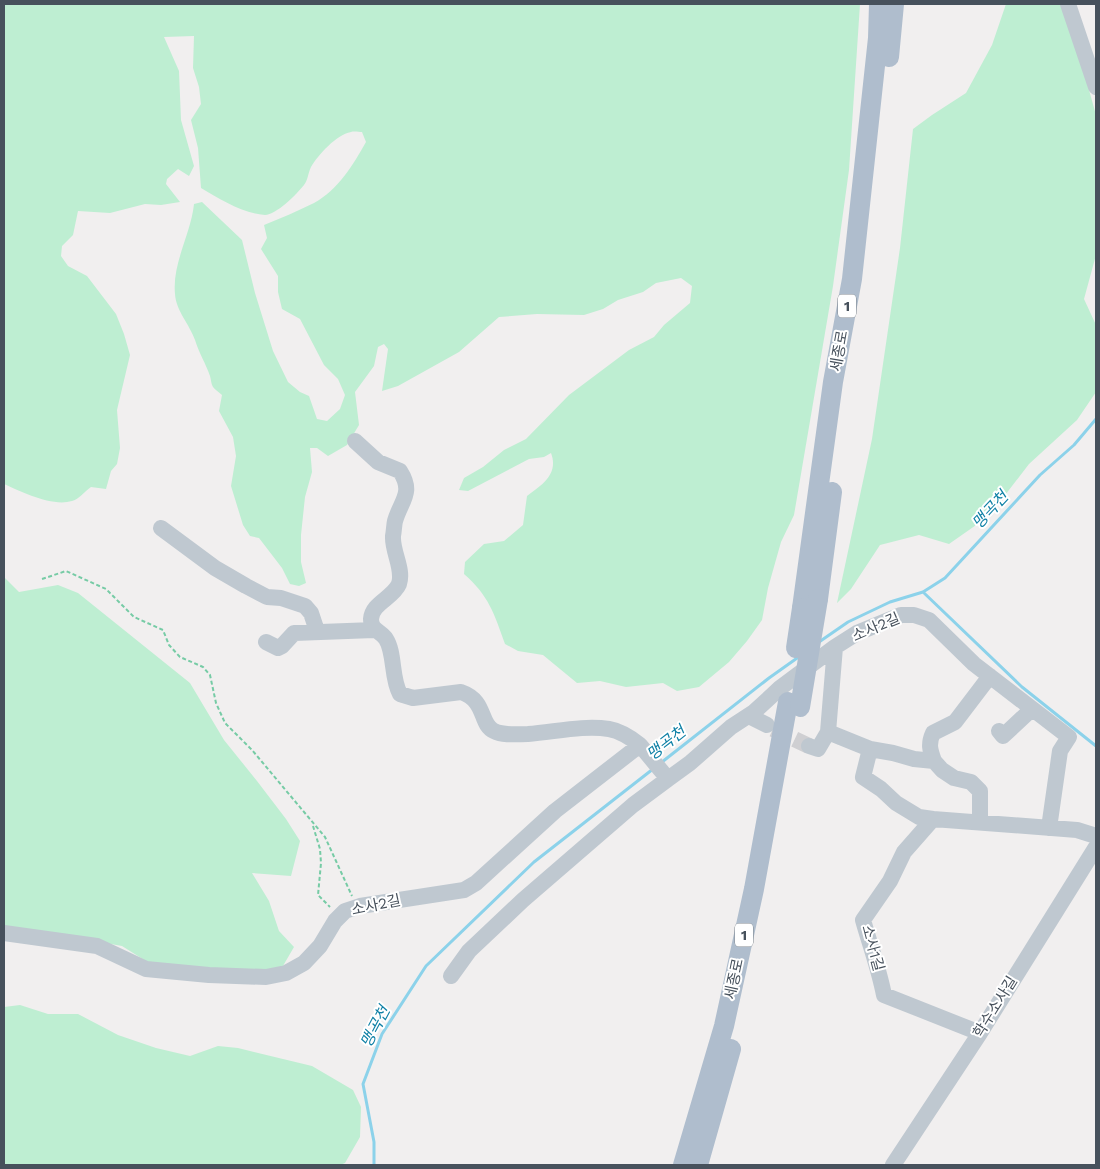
<svg xmlns="http://www.w3.org/2000/svg" width="1100" height="1169" viewBox="0 0 1100 1169" font-family="'Work Sans','Noto Sans KR',sans-serif">
  <style>
    .green { fill: #beeed2 }
    .lines { fill: none; stroke-linecap: round; stroke-linejoin: round }
    .stream { stroke: #8cd2ea; stroke-width: 3 }
    .minor-tunnel { stroke: #cfcfd2; stroke-width: 16; stroke-dasharray: 16 8; stroke-linecap: butt }
    .path { stroke: #76cba5; stroke-width: 2; stroke-dasharray: 4 2.5; stroke-linecap: butt }
    .minor { stroke: #bfc8d0; stroke-width: 16 }
    .major { stroke: #afbdcd; stroke-width: 20 }
    .major-bridge { stroke: #afbdcd; stroke-width: 20 }
    .labels { text-anchor: middle; dominant-baseline: central; stroke-width: 4; stroke-linejoin: round; paint-order: stroke }
    .shield { fill: #fff; stroke: #7e858d; stroke-width: 1 }
    .shield-label { font-size: 14px; font-weight: bold; fill: #47515c }
    .street-label { font-size: 15px; fill: #47515c; stroke: #fff }
    .water-label { font-size: 16px; font-style: italic; fill: #0f80a6; stroke: #fff }
  </style>
  <rect width="100%" height="100%" fill="#f1efef"/>
  <path class="green" d="M4,4H860L849,170L833,286L794,515L781,542L768,588L762,620L747,641L729,662L699,687L677,691L663,683L626,687L600,681L577,683L543,655L518,651L505,644C494,613 489,596 464,574L465,562L484,544L504,541L523,525L527,496C542,485 559,474 551,453L544,457L529,459L468,491L459,490L464,478L483,467L504,450L526,439L569,395L629,350L654,337L664,325L690,303L692,286L681,278L656,283L643,292L618,300L603,309L584,315L537,314L499,317L459,352L398,386L382,391L388,349L384,344L378,347L374,366L355,392L359,425L347,445L328,456L317,448H310L312,472L305,497L301,535V562L306,583L299,586L290,584L282,568L259,538L250,536L243,525L231,486L236,456L233,437L219,411L222,395C219,392 215,390 213,387C211,384 211,379 210,376C206,364 199,353 195,340C190,325 176,311 175,294C172,263 191,234 194,204L202,202L242,240L255,293L273,351L288,382L300,392L309,396L317,419L327,421L340,409L345,395L338,379L324,365L300,319L282,309L278,292V276L261,249L267,238L264,225C281,218 298,211 314,203C338,190 353,165 366,142L362,132C359,132 354,131 351,132C336,135 318,155 311,167C308,173 308,180 304,185C297,194 276,215 265,215C241,213 220,199 201,188L198,148L191,120L201,104L199,87L193,68L194,36L164,37L179,71L181,120L194,166L189,176L178,169L167,179L166,184L180,202L161,205L145,204L110,213L78,211L73,235L62,246L61,256L68,266L87,276L116,314L124,334L130,355L117,410L120,448L117,464L111,471L106,489L91,487C85,491 78,500 72,501C52,507 22,492 4,484Z
    M1006,4H1065L1096,115V255L1084,299L1096,325V392L1077,420L1029,464L989,516L949,544L919,535L880,545L851,589L837,603L872,439L900,248L913,129L932,115L966,93L992,45Z
    M4,577L19,592L58,585L78,593L190,683L224,740L257,781L286,819L300,841L291,876L252,873L269,901L279,931L294,947L280,971L222,969L149,963L122,946L55,934L4,929Z
    M20,1005L48,1014H78L118,1035L156,1048L190,1056L218,1046L238,1048L312,1066L353,1090L361,1107L360,1137L345,1163L340,1165H4V1007Z"/>
  <g class="lines">
    <path class="stream" d="M923,592L1022,687L1096,746
      M819,642L848,622L890,602L923,592L945,578L1040,475L1074,445L1096,419
      M662,762L769,678L800,656
      M374,1165V1142L363,1084L382,1034L426,966L534,862L653,769"/>
    <path class="minor-tunnel" d="M773,729L809,746"/>
    <path class="path" d="M42,579L66,571L106,589L134,617L163,630L169,645L180,657L203,667L210,675L216,703L225,723L252,750L325,837L352,896
      M313,826L320,849L321,863L318,895L330,907"/>
    <path class="minor" d="M1068,4L1096,87
      M355,441L378,462L400,471C414,493 401,500 395,521C394,525 394,531 393,536C392,552 404,569 399,584C393,598 372,603 371,619C371,631 381,631 386,639C395,653 391,678 400,694L413,698L461,692C487,701 479,724 494,731C504,736 518,734 528,734C555,732 583,725 609,729C621,731 631,738 640,745
      M161,528L215,568L246,586L267,597L281,598L305,606L311,613L317,631
      M266,642L278,648L282,646L294,633L374,630
      M749,716L767,725
      M999,731L1003,736L1032,709
      M828,732L870,749L893,753L914,759L934,761L942,770L954,778L971,782L980,791V822
      M809,746L818,749L828,732L835,647
      M870,749L863,777L881,789L896,803L919,817L933,819
      M934,761C930,750 928,744 933,733L955,722L990,676
      M4,933L97,946L146,969L209,975L266,977L286,973L304,963L320,946L335,921L345,911L360,906L464,890L476,883L555,811L640,745L668,779L690,763L731,727L754,712L780,688L835,647L857,633L901,615H914L929,620L974,664L1069,737L1060,751L1049,828
      M451,976L469,951L523,900L633,805L668,779
      M980,1033L884,995C879,969 870,945 863,920L890,881L904,852L933,819L1077,830L1096,836
      M893,1165L980,1033L1096,847"/>
    <path class="major" d="M889,57L894,4
      M818,599L832,492
      M802,608L833,382L852,279L878,38L879,4
      M683,1165L724,1026L754,889L788,702
      M698,1165L731,1049"/>
    <path class="major-bridge" d="M796,648L802,608
      M800,707L818,599"/>
  </g>
  <g class="labels">
    <g class="shield">
      <rect x="838" y="294.5" width="18" height="23" rx="4"/>
      <rect x="735" y="923.5" width="18" height="23" rx="4"/>
    </g>
    <g class="shield-label">
      <text x="847" y="306">1</text>
      <text x="744" y="935">1</text>
    </g>
    <g class="street-label">
      <text transform="translate(839 351) rotate(-80)">세종로</text>
      <text transform="translate(876 627) rotate(-23)">소사2길</text>
      <text transform="translate(376 905) rotate(-12)">소사2길</text>
      <text transform="translate(873 948) rotate(75)">소사1길</text>
      <text transform="translate(734 979) rotate(-78)">세종로</text>
      <text transform="translate(995 1007) rotate(-58)">학수소사길</text>
    </g>
    <g class="water-label">
      <text transform="translate(990 510) rotate(-47)">맹곡천</text>
      <text transform="translate(666 743) rotate(-38)">맹곡천</text>
      <text transform="translate(375 1027) rotate(-62)">맹곡천</text>
    </g>
  </g>
  <rect width="1100" height="1169" fill="none" stroke="#47515c" stroke-width="10"/>
</svg>
